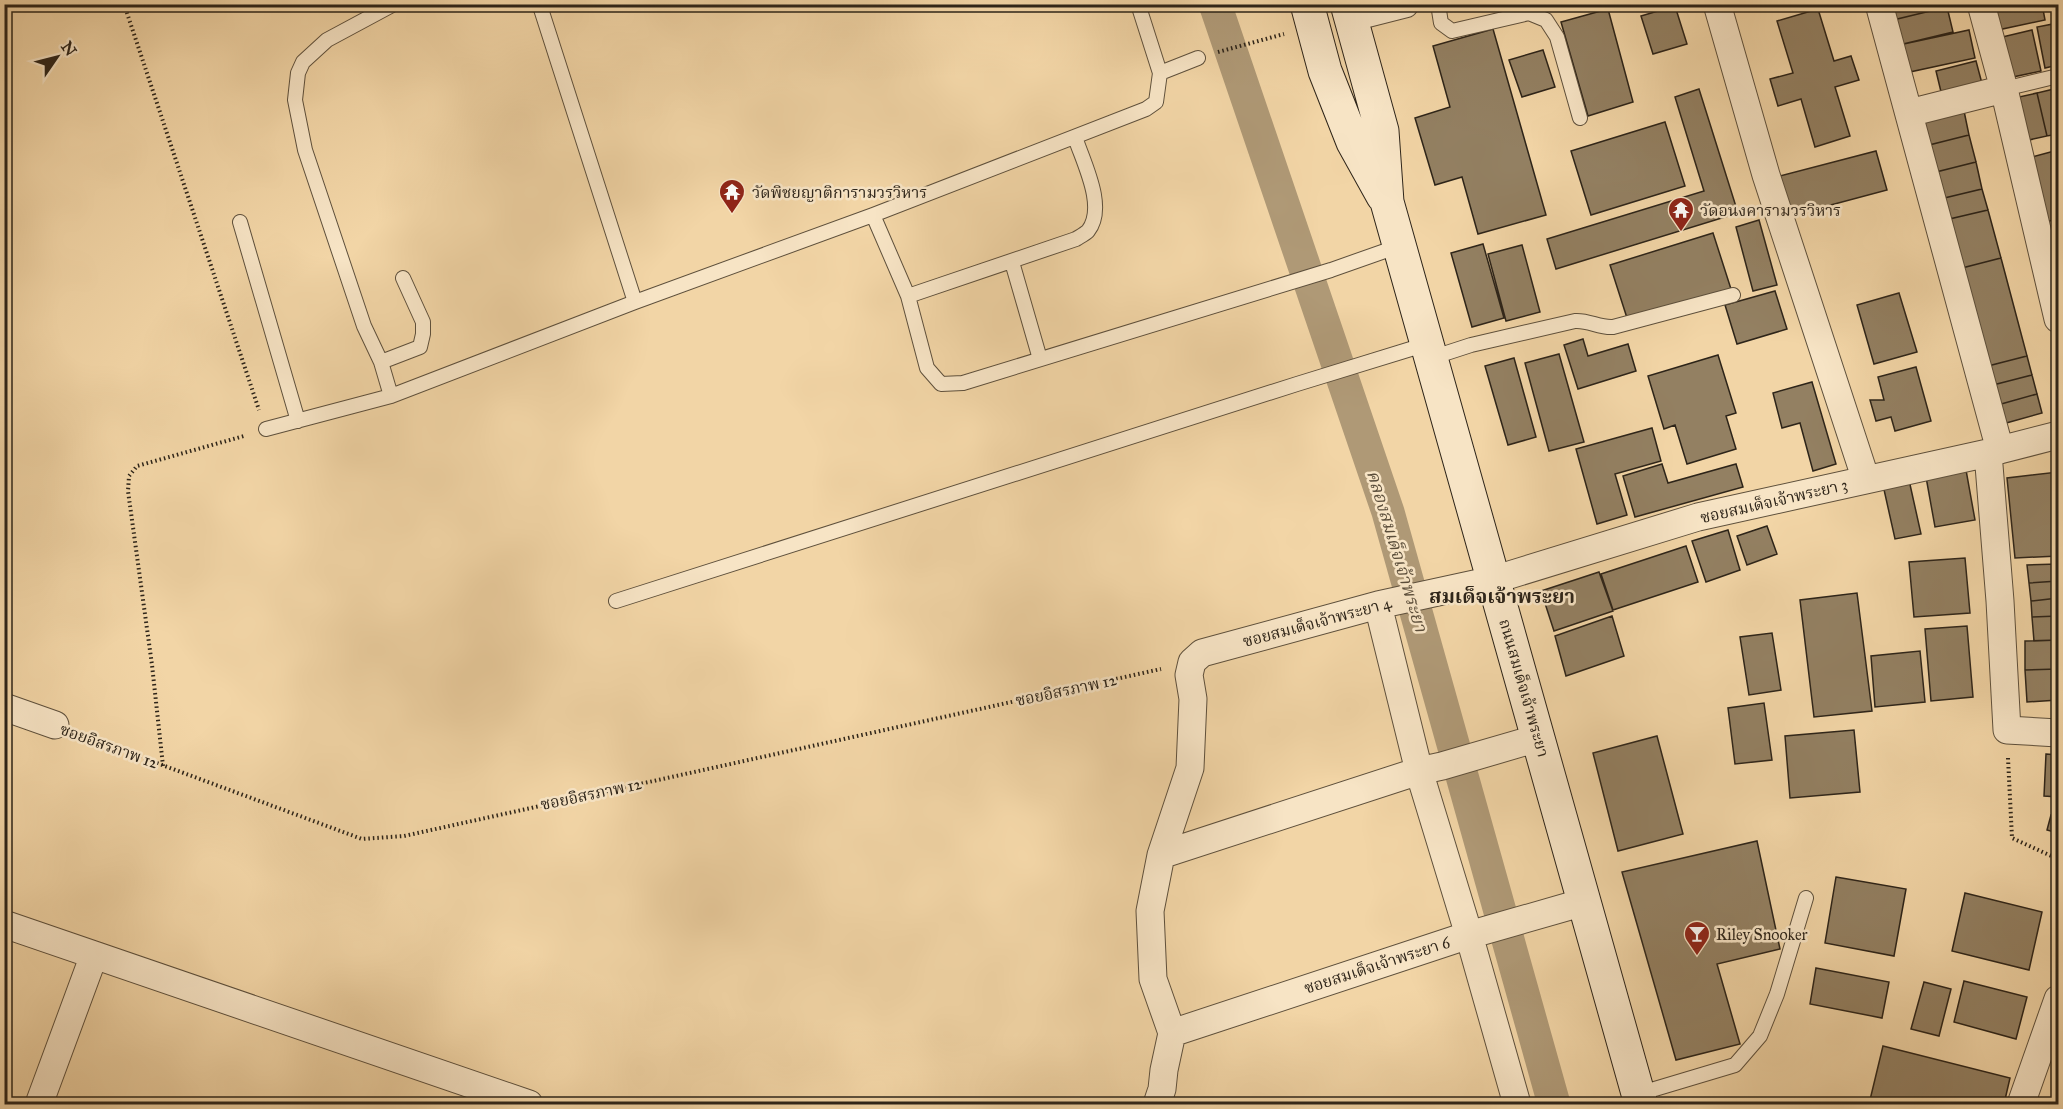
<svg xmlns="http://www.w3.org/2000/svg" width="2063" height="1109" viewBox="0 0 2063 1109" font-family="'IM FELL Great Primer','Noto Serif Thai',serif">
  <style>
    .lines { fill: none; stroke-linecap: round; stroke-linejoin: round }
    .canal { stroke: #af9976; stroke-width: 33 }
    .building { fill: #938062; stroke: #2d2419; stroke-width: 1.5 }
    .lane-casing { stroke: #5e503c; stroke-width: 16 }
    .street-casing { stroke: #5e503c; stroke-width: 29 }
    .secondary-casing { stroke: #2d2419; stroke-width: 35 }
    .path { stroke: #2d2419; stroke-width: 4; stroke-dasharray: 1.5 3; stroke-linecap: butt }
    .lane { stroke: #f7e4c5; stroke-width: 14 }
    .street { stroke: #f7e4c5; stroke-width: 27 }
    .secondary { stroke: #f7e4c5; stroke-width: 33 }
    .labels { text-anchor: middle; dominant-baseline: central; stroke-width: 5; stroke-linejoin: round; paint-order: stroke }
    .poi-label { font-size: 16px; fill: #2d2419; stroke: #f7e4c5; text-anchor: start }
    .street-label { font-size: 16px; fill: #2d2419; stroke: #f7e4c5 }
    .water-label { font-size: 18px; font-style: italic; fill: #5a4d3a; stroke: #f7e4c5 }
    .quarter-label { font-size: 20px; font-weight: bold; fill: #2d2419; stroke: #f7e4c5 }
  </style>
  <rect width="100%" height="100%" fill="#f2d5a6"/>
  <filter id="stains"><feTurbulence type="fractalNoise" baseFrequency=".00333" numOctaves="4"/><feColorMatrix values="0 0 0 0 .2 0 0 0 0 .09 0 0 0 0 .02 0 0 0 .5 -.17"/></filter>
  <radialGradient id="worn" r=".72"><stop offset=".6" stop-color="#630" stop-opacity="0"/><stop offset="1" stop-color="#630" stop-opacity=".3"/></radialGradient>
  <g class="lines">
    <path class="canal" d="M1215,4L1388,512L1554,1104"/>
  </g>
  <path class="building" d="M1889,4H1947V7L1893,20Z
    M1987,4H2042L2045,20L1993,31Z
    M1675,6L1687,44L1653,54L1641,16Z
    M1947,7L1953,32L1899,45L1893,20Z
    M1608,9L1633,102L1588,116L1561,22Z
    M1818,9L1834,61L1851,56L1859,80L1835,87L1850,136L1815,147L1801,99L1778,106L1770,79L1793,73L1777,21Z
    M2053,24L2058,52V65L2045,68L2037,27Z
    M1493,29L1546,215L1478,234L1462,177L1435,185L1415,118L1450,107L1433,46Z
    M1969,30L1975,58L1905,73L1899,45Z
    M2032,30L2041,71L2008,78L1998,38Z
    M1543,50L1555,87L1522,97L1509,60Z
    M1976,61L1984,91L1943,100L1936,71Z
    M1699,89L1738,213L1556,269L1547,239L1704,191L1675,97Z
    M2054,89L2058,112V134L2047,136L2037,93Z
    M2037,93L2047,136L2029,140L2019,97Z
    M1964,111L1969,135L1925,146L1918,123Z
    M1665,122L1685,186L1591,215L1571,151Z
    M1969,135L1976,162L1932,173L1925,146Z
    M2058,150V219L2045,222L2028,158Z
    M1876,151L1887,190L1782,218L1772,178Z
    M1976,162L1982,189L1940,199L1932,173Z
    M1982,189L1988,210L1945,220L1940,199Z
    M1988,210L2001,258L1958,269L1945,220Z
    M1759,220L1777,285L1753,291L1736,227Z
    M1713,233L1731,289L1628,321L1610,265Z
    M2058,236V277L2047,238Z
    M1483,244L1504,318L1472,327L1451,253Z
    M1522,245L1540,312L1506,321L1488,254Z
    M2001,258L2027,356L1984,367L1958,269Z
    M1775,291L1787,329L1737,344L1725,305Z
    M1899,293L1917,352L1874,364L1857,305Z
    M1583,339L1588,356L1628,344L1636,371L1578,389L1564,345Z
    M1559,354L1584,442L1549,451L1525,363Z
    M1718,355L1736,413L1726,416L1736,449L1687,464L1675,425L1664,429L1648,376Z
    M2027,356L2032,375L1989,386L1984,367Z
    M1514,358L1536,437L1508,445L1485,366Z
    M1916,367L1931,421L1895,431L1891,417L1876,421L1870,400H1884L1878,377Z
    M2032,375L2037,394L1994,406L1989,386Z
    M1812,382L1836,464L1813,471L1800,423L1782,428L1773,393Z
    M2037,394L2042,413L1999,425L1994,406Z
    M1652,428L1661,461L1615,474L1627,515L1597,524L1576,449Z
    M1662,464L1668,483L1736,464L1743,487L1635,517L1623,476Z
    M1966,470L1975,520L1935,527L1926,477Z
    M2058,472V556L2015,558L2007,478Z
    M1909,480L1921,534L1895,539L1883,485Z
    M1767,526L1777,554L1747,565L1737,536Z
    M1728,530L1740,570L1706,582L1692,541Z
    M1686,546L1698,582L1613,610L1601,574Z
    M1965,558L1970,613L1914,617L1909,562Z
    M2058,564V581L2029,583L2027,565Z
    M1599,572L1613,611L1554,631L1541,591Z
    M2058,581V598L2031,601L2029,583Z
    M1857,593L1872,711L1814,717L1800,600Z
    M2058,598V616L2032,617L2031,601Z
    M1612,616L1624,656L1566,676L1555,636Z
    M2058,616V640L2034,641L2032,617Z
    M1967,626L1973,697L1931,701L1925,629Z
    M1772,633L1781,690L1749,695L1740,637Z
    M2058,640V669L2025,670V641Z
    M1920,651L1925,702L1875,707L1871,656Z
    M2058,669V700L2027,702L2025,670Z
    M1764,703L1772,760L1735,764L1728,708Z
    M1854,730L1860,792L1790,798L1785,736Z
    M1657,736L1683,834L1618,851L1593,753Z
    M2046,754L2058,755V797L2044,796Z
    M2051,815L2058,817V833L2047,830Z
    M1757,841L1780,949L1717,964L1740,1044L1676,1060L1622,872Z
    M1836,877L1906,889L1894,956L1825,943Z
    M1965,893L2042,912L2029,970L1952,951Z
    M1816,968L1889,982L1882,1018L1810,1004Z
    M1964,981L2027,997L2016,1039L1954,1022Z
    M1924,982L1951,989L1939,1036L1911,1029Z
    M1883,1046L2010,1078L2004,1104H1973L1956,1100L1955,1104H1869Z"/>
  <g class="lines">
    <defs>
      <path id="lane" d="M537,4L541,9L635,302
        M1438,4L1441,23L1452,31L1529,13L1546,20L1557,37L1580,118
        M1160,73L1198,58
        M2004,89L2058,76
        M873,215L908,296L927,368L941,384L963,383L1331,270L1399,246
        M240,222L298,421
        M1012,262L1040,359
        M908,296L1076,239C1079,237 1085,234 1088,231C1107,207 1083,162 1075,137
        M1431,358L1471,345L1575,321C1589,320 1599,328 1613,327L1733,295
        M381,362L420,347L423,334V322L403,278
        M391,396L381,362L364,326L305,150L295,100L298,73L303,62L327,40L394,4
        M266,429L391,396L635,302L873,215L1146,109L1156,102L1160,73L1138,4
        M616,601L1297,384L1427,344
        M1638,1094L1735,1065L1760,1036L1777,994L1806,898"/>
      <path id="street" d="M1717,4L1766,175L1866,480
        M1879,4L2000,450
        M1981,4L2004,89L2058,319
        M1350,18L1405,4
        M1909,113L2004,89
        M1988,453L2000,601L2007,730L2058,733
        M1378,605L1419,771L1469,935L1517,1104
        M4,707L55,725
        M1161,855L1419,771L1442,766L1538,738
        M4,924L529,1104
        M1172,1033L1469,935L1584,902
        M39,1104L94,955
        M1157,1104L1162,1089L1164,1070L1172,1033L1153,979L1150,911L1161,855L1190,768L1193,699L1189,675L1192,662L1202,653L1378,605L1493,580L1698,517L1988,453L2058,435
        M2021,1104L2058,999"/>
      <path id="secondary" d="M1307,4L1325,71L1353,142L1383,196
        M1347,4L1382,131L1387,202L1641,1104"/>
    </defs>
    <use href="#lane" class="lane-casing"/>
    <use href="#street" class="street-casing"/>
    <use href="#secondary" class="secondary-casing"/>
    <path class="path" d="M124,4L259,410
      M1218,52L1284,34
      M81,735L362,839L404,836L1161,669
      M2008,758L2012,838L2058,859
      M163,766L152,665L128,491L129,476L137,466L244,436"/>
    <use href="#lane" class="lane"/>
    <use href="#street" class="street"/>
    <use href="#secondary" class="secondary"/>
  </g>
  <defs>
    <symbol id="temple-pin" viewBox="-11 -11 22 30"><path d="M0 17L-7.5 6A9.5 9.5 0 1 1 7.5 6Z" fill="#8f2418" stroke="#f7e4c5"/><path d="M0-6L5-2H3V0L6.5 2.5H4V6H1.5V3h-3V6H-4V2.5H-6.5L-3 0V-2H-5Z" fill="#fff"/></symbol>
    <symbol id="bar-pin" viewBox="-11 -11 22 30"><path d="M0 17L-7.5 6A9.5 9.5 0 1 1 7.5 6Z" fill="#8f2418" stroke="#f7e4c5"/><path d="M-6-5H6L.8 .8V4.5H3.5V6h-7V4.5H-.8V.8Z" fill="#fff"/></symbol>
  </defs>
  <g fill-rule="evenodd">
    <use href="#temple-pin" x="717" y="177" width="30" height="40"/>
    <use href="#temple-pin" x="1666" y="195" width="30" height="40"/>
    <use href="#bar-pin" x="1682" y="919" width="30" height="40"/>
  </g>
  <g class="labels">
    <g class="poi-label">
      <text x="752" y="192">วัดพิชยญาติการามวรวิหาร</text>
      <text x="1700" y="210">วัดอนงคารามวรวิหาร</text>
      <text x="1716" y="934">Riley Snooker</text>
    </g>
    <g class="street-label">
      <text transform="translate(1774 501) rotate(-13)">ซอยสมเด็จเจ้าพระยา 3</text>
      <text transform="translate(1317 622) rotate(-15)">ซอยสมเด็จเจ้าพระยา 4</text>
      <text transform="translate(1524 688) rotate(74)">ถนนสมเด็จเจ้าพระยา</text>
      <text transform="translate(1066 690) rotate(-12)">ซอยอิสรภาพ 12</text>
      <text transform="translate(109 746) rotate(20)">ซอยอิสรภาพ 12</text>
      <text transform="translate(591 794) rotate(-12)">ซอยอิสรภาพ 12</text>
      <text transform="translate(1377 965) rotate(-18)">ซอยสมเด็จเจ้าพระยา 6</text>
    </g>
    <g class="water-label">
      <text transform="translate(1397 551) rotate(73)">คลองสมเด็จเจ้าพระยา</text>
    </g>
    <g class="quarter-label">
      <text x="1502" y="596">สมเด็จเจ้าพระยา</text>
    </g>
  </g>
  <rect width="2063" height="1109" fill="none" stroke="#f2d5a6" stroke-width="24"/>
  <rect x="6" y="6" width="2051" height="1097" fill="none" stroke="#2d2419" stroke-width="3"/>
  <rect x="12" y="12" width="2039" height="1085" fill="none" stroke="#2d2419" stroke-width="1.5"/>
  <g transform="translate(57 57) rotate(55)" stroke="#f7e4c5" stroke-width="4.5" paint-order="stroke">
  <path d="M0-4.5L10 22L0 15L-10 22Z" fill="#2d2419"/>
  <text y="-9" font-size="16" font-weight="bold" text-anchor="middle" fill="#2d2419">N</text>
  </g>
  <rect width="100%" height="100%" filter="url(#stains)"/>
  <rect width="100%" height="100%" fill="url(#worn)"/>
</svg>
